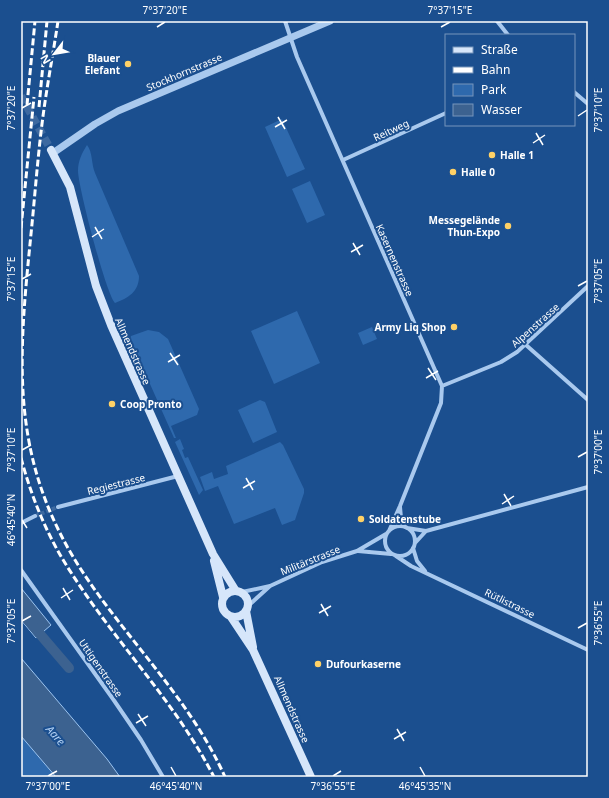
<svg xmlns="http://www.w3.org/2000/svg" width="609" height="798" viewBox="0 0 609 798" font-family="'Noto Sans',sans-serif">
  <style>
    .green { fill: #2e69ad }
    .water { fill: #3c6290; stroke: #9cc4f0 }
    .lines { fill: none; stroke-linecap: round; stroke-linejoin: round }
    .canal { stroke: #3c6290; stroke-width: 10 }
    .minor-tunnel { stroke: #3d69a0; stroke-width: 4; stroke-dasharray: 4 2; stroke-linecap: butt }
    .secondary-tunnel { stroke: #3d69a0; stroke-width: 8; stroke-dasharray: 8 4; stroke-linecap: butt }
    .minor { stroke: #a9c9ee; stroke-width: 4 }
    .tertiary { stroke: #a9c9ee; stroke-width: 7 }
    .secondary { stroke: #d6e6fa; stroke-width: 8 }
    .rail { stroke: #fff; stroke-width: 3; stroke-dasharray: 7 3; stroke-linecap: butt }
    .ticks { fill: none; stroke: #fff; stroke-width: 1.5 }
    .poi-dot { fill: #ffd166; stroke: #1b4f8f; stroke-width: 1.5 }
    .labels { text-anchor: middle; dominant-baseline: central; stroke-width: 4; stroke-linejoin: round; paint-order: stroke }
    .poi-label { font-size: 10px; font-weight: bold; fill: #fff; stroke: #1b4f8f; text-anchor: start }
    .street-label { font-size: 10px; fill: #fff; stroke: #1b4f8f }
    .water-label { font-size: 11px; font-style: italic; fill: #b5d3f5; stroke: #1b4f8f }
    .neatline { fill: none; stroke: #fff; stroke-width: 1.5 }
    .ticks-label { font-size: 10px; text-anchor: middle; fill: #fff }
  </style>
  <rect width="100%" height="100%" fill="#1b4f8f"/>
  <path class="green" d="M282,119L305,169L287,177L265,127Z
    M87,145C93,153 91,163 95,173L139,276C139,292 128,298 115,303C106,294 78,186 78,171C78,161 82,153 87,145Z
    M310,181L325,215L307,223L292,189Z
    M297,311L320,363L274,384L251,331Z
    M372,327L377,339L363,345L358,333Z
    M148,330L159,332L168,339L199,409L197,415L171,426L176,438H174L130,339L131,336Z
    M260,400L265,402L277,432L253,443L238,410Z
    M180,439L184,449L182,450L185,458L188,457L203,490L199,495L175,442Z
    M280,442L283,445L304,489V493L295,520L282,525L275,508L234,524L218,486L205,491L200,477L212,472L214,479L228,474L226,466Z
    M21,736L56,777H22Z"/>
  <path class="water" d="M21,588L51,625L36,638L21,620Z
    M21,658L107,759L120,777H56L21,736Z"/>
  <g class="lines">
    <path class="canal" d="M21,612L69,668"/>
    <path class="minor-tunnel" d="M35,516L58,507"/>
    <path class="secondary-tunnel" d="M21,96L51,150"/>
    <path class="minor" d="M285,21L297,57L442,386L441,403L400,506L389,531
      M497,21L508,35
      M574,92L588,104
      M343,160L446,113
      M526,345L588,400
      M442,386L501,362L517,352L588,286
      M58,507L178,476
      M400,507L401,518L405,527
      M21,523L35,516
      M385 541a15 15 0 1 1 30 0a15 15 0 1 1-30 0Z
      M407,528L426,531L588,487
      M415,543L426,531
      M413,548L417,561L425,571
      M358,551L391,554
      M396,556L411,566L588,650
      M21,570L113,699L141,740L163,777
      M242,592L270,586
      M248,606L270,586L322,562L357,551L386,534"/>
    <path class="tertiary" d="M53,153L95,124L118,111L330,21"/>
    <path class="secondary" d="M51,150L70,187L96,286L111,325L213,554L236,591
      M214,561L223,597
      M222 604a13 13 0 1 1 26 0a13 13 0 1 1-26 0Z
      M246,611L253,647
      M231,617L253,650L311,777"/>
    <path class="rail" d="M58,21C54,48 49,75 45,102C39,142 36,183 32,224C20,345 7,445 72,555C118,632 188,694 225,777
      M27,105L35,21
      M39,107L47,21
      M21,228L34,97
      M21,458C32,499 48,538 72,574C117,644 176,703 214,777"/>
  </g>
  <path class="ticks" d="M157,27L165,22M441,27L450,22M22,108L31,103M578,116L587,110M278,117L285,129M275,127L287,120M536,133L543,145M533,143L545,135M95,227L102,239M92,237L104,229M353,243L360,255M351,252L363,245M22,279L31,274M578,286L587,281M170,353L178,365M168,362L180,355M428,368L436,380M426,378L438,371M22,450L31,445M578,457L587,452M246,478L253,490M243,488L255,481M504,494L511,506M502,504L514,496M22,520L27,528M63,588L70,600M61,598L73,590M321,604L328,616M319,613L331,606M22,621L31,616M578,628L587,623M138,714L146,726M136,723L148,716M397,729L404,741M394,739L406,732M171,767L176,776M420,767L425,776M48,776L57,771M333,776L341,771"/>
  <g class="poi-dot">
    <circle cx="128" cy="64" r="4"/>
    <circle cx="492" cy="155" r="4"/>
    <circle cx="453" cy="172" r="4"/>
    <circle cx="508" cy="226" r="4"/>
    <circle cx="454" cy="327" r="4"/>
    <circle cx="112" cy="404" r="4"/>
    <circle cx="361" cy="519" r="4"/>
    <circle cx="318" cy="664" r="4"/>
  </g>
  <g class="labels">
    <g class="poi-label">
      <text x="120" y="58" text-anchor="end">Blauer<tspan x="120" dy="12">Elefant</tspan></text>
      <text x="500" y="155">Halle 1</text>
      <text x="461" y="172">Halle 0</text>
      <text x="500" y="220" text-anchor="end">Messegelände<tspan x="500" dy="12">Thun-Expo</tspan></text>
      <text x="446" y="327" text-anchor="end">Army Liq Shop</text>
      <text x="120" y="404">Coop Pronto</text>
      <text x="369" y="519">Soldatenstube</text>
      <text x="326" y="664">Dufourkaserne</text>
    </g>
    <g class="street-label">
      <text transform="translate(184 72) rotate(-23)">Stockhornstrasse</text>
      <text transform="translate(391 130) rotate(-25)">Reitweg</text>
      <text transform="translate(395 260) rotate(66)">Kasernenstrasse</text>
      <text transform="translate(535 325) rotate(-42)">Alpenstrasse</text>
      <text transform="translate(133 351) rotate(66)">Allmendstrasse</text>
      <text transform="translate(116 484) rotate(-14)">Regiestrasse</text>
      <text transform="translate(310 560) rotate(-22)">Militärstrasse</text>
      <text transform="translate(510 603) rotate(26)">Rütlistrasse</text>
      <text transform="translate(101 668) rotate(55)">Uttigenstrasse</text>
      <text transform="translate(292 709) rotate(66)">Allmendstrasse</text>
    </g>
    <g class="water-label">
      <text transform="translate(56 735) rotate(49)">Aare</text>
    </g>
  </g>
  <rect width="609" height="798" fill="none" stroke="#1b4f8f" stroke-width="44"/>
  <rect x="445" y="34" width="130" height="92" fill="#1b4f8f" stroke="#7695bc"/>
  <rect x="453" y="47" width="20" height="6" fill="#d6e6fa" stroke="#7695bc"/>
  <text x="481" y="54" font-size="12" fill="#ffffff">Straße</text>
  <rect x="453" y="67" width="20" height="6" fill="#ffffff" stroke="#7695bc"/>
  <text x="481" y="74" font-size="12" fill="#ffffff">Bahn</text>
  <rect x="453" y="84" width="20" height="12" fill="#2e69ad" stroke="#7695bc"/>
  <text x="481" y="94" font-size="12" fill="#ffffff">Park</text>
  <rect x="453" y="104" width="20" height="12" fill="#3c6290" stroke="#7695bc"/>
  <text x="481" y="114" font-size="12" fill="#ffffff">Wasser</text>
  <g transform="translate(54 54) rotate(239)" stroke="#1b4f8f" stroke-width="3" paint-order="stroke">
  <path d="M0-3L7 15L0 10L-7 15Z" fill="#ffffff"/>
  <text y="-6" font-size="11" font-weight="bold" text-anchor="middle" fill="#ffffff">N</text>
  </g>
  <rect x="22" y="22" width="565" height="754" class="neatline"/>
  <g class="ticks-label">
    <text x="165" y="14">7°37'20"E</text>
    <text x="450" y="14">7°37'15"E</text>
    <text transform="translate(11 108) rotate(-90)" y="4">7°37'20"E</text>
    <text transform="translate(598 110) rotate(-90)" y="4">7°37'10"E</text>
    <text transform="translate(11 279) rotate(-90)" y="4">7°37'15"E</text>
    <text transform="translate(598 281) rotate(-90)" y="4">7°37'05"E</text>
    <text transform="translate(11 450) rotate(-90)" y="4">7°37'10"E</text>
    <text transform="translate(598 452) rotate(-90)" y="4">7°37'00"E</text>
    <text transform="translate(11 520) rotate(-90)" y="4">46°45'40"N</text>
    <text transform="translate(11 621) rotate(-90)" y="4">7°37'05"E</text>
    <text transform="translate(598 623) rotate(-90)" y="4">7°36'55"E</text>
    <text x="48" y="790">7°37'00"E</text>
    <text x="176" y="790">46°45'40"N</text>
    <text x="333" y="790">7°36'55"E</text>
    <text x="425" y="790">46°45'35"N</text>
  </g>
</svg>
